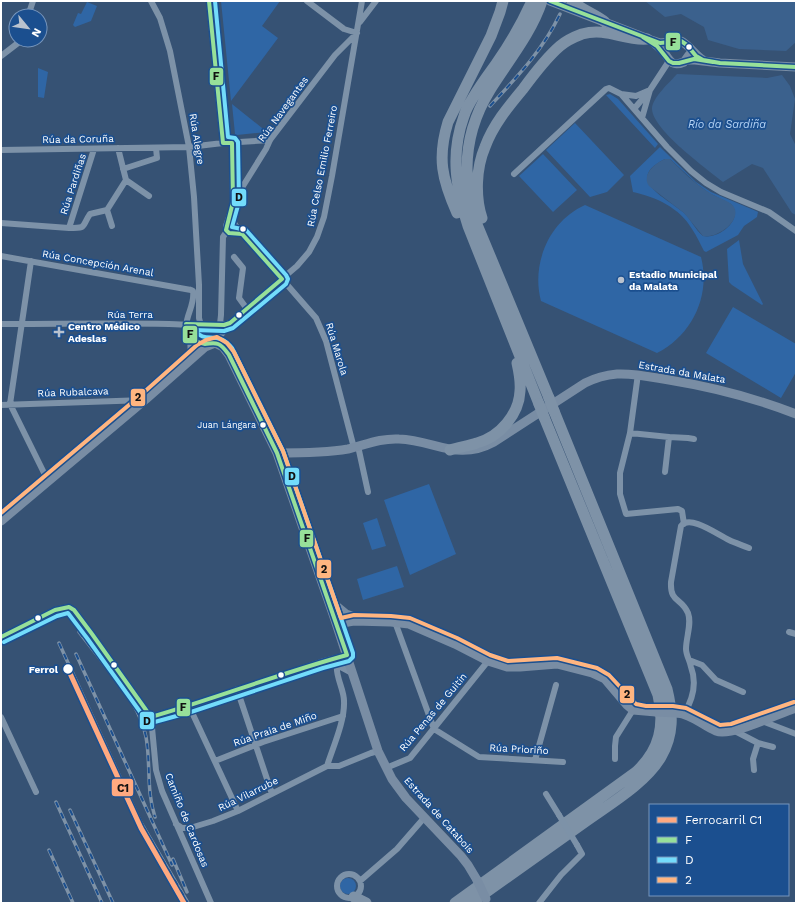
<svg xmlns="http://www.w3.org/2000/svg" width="797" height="904" viewBox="0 0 797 904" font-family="'Work Sans',sans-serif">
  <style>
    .green { fill: #2f66a5; fill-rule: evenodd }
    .water { fill: #3b618d }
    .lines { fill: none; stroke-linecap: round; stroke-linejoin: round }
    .street { stroke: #7d92a8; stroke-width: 6 }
    .secondary { stroke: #798da4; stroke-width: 9 }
    .highway { stroke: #7e92a7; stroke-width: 11 }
    .rail-casing { stroke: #7e92a7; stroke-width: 3.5 }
    .rail { stroke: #1b4f8f; stroke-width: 2; stroke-dasharray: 6; stroke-linecap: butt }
    .street-bridge { stroke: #7d92a8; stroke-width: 6 }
    .secondary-bridge { stroke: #798da4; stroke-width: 9 }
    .highway-bridge { stroke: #7e92a7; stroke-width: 11 }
    .bus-1-casing { stroke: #1b4f8f; stroke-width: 7 }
    .bus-2-casing { stroke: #1b4f8f; stroke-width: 7 }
    .bus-3-casing { stroke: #1b4f8f; stroke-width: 7 }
    .bus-1 { stroke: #97e099; stroke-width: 4 }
    .bus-2 { stroke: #73dcfb; stroke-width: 4 }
    .bus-3 { stroke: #ffb580; stroke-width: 4 }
    .rail-1-casing { stroke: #1b4f8f; stroke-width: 8 }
    .rail-1 { stroke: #ffa980; stroke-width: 5 }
    .bus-dot { fill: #fff; stroke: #1b4f8f; stroke-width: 1.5 }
    .poi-dot { fill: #b9c2ce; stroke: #1b4f8f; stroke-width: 1.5 }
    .labels { text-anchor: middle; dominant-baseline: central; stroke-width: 3.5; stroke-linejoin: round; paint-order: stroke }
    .bus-label { font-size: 9px; fill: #fff; stroke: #1b4f8f; text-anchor: end }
    .street-label { font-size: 10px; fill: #fff; stroke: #1b4f8f }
    .poi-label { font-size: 10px; font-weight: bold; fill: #fff; stroke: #1b4f8f; text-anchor: start }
    .stop-label { font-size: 10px; font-weight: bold; fill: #fff; stroke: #1b4f8f; text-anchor: end }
    .water-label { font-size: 11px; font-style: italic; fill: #b5d3f5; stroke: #1b4f8f }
    .line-badge { stroke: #1b4f8f; stroke-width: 1.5 }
    .pale-badge-label { font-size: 11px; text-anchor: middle; font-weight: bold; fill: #111 }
  </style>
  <rect width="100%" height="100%" fill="#365274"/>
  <path class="green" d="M221,1H280L262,26L278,38L231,101Z
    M87,2L97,6L91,21L75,27L73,25L78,13L81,14Z
    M38,68L48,72L44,98L38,97Z
    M610,94L618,99L658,144L655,148L606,95Z
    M232,104L267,132L237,135L235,134Z
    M575,123L624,175L607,192L590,197L546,150Z
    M660,147L696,182L711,192L756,211L758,212L757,217L744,226L738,235L706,252L704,251C700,244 697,236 692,229C680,208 656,197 633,192L630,176ZM665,159H670L697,184L709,193L731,204C745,219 718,240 703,236C695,230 691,219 683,212C665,197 624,179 665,159Z
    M543,154L577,190L553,212L519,176Z
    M585,205L701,257C711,296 692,335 657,353L541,301C531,264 549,221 585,205Z
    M739,240L743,264L763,304L762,305L732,285L729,282L727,249Z
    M733,307L796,344V372L781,398L706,353Z
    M429,484L456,554L410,575L384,500Z
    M377,518L386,546L372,550L363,523Z
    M397,566L404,587L363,600L357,579Z
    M340 886a8 8 0 1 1 16 0a8 8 0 1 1-16 0Z"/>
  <path class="water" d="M645,1H796V42L786,51L739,49L708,40L704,27L681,14L665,17Z
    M677,74L767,78L782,75L790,86L795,99L790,134L796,146V215L792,213L763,168L752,164L723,182C707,169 651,129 652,108C653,97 670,82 677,74Z
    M665,159H670C682,171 695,184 710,193C717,198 729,200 734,207C742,222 715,239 703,236L684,213L649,186C641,175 655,163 665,159Z"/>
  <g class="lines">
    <path class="street" d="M151,1L160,18L170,51L189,147L194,197L199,285V318L200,322L210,333L215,343
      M209,1L223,143
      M214,1L228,143
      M28,16L33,1
      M360,22L376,1
      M1,56L18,43L19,40
      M621,94L636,96L650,90L642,118
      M634,109L650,90L669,61
      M232,143L233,201
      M1,150L189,147L223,143L270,140
      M123,169L157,158L156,148
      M514,174L606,89L609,88L621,94L667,147L691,171L706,183L721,192L769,212L796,231
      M126,180L149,196
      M233,202L266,149L270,140L335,55L357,33L344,29L307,1
      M232,208L231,218L236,226L316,318L326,341L354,448
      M107,210L126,180L118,148
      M107,210L112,226
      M230,214L226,226L227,231L229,233L242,234
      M1,223L69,228L94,149
      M69,228C88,228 81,227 90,214L107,210
      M1,256L191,290
      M234,257L243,268L239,298L247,309
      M31,261L10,404L48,481
      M191,290L193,291C196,310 176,324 194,339C199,343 203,344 209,343
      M1,324C57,324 113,323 169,324C185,324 217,328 230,323
      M220,324L221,315L223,237L227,231
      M190,335L191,359
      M215,343L230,323L297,266L309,252L317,237L324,217L332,176L362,1
      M638,374L630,433L620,473V494L626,514L678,509L682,511L684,524
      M1,405L145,400
      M630,433L669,437L665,472
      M669,437L688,438L694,439
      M358,446L368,492
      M395,622L434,729
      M789,632L796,634
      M1,637L55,610L69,607L74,610L92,634L151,717L189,706L321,662L347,655
      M689,660L702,665L716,680L743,692
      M322,662L337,665L352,673
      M237,689L272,794
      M189,706L238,811
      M684,714C693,699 697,683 691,667C690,661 686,655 686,649C686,637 692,624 688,613C681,597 670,603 671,582L681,526C690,514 718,535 729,540C735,543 742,545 749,548
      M1,717L36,792
      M151,717L156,770L162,791L211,903
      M762,721L796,734
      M434,729L479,757L563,762
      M733,730L758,743L753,759L754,770
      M758,743L773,747
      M615,759V746L616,737L633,710
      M535,760L556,685
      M215,761L263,742L343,716
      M327,766C333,747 345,721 344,701C344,689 335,676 337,665
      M386,768L410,758L488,661
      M546,794L559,815
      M176,824L182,828H190L213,821L238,811L327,766H339L371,753L378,751
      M337 886a12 12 0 1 1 24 0a12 12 0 1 1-24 0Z
      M360,881L397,849L424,818
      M539,903L561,875L582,854L577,845"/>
    <path class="secondary" d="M550,1L651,40L660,43L681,41C689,45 695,55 703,60
      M652,41C655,44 659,47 662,50C669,58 670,68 684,62L689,55
      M686,60H695L720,63L796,67
      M277,453C300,453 325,453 348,449C365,445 380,438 399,439C435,440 457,462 494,442L585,383C595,378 606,375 617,374C634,373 651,377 669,380C712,387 755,398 796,414
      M1,521L146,399L205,347L215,343L223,347L229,355L277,453L334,617L378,751L392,779L406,798L461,856L468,865L477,880
      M329,600L346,614L360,619
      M337,626L348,622L354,621L391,622L409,624L455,644L488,661L507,667H520L557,664L592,673L605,679L627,705L633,710L656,712
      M677,713C692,714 703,726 716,731C732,737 779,713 796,708"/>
    <path class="highway" d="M532,1C522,23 510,44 496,64C486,78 469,100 464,116C450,155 456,187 468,226L539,404
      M542,1C531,34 508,61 490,90C464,132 461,176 476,222L549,398
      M572,1C582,10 595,14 605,22
      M457,213C442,179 437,158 448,122L491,36L500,12L503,1
      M482,218C475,197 476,168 485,147C493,125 508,107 523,89C534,74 546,58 560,46C567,40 574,37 582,34C607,27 624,41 647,39
      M450,450C459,447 469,446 477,443C500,437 519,414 520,391C521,381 519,372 517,363
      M354,897L366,903
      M455,903L636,772C660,750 665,725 658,695L544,417
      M471,903C509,876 547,849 585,822C610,804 646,783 661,757C674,735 673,713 667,689L554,411"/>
    <defs>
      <path id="rail" d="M490,106C517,77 543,50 560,14
        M79,632C90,646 101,660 111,673C127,693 141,712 146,737C151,764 146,790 155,817
        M59,643L140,821L188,903
        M76,654L172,865
        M56,802L102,903
        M70,810L113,903
        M49,850L73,903
        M173,859L187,892"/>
    </defs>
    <use href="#rail" class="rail-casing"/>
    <use href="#rail" class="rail"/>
    <path class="street-bridge" d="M559,815L577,845"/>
    <path class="secondary-bridge" d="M656,712L677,713
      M477,880L486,899"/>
    <path class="highway-bridge" d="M549,398L554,411
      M539,404L544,417"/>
    <defs>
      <path id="bus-1" d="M209,1L223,143H232
        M550,1L660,43L681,41L687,45L696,56L703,60L720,63L796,67
        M643,37L657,46L669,61L673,63H679L694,59L713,62
        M232,143L233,202L226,230L229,233L242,234L282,279
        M282,279L230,323L224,325L186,324C187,333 195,343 205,344C209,344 213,342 218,344C223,346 226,351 229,355L277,453L347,655
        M69,607L74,610L92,634L151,717C217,698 281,673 347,655
        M1,637L55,610L69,607"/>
      <path id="bus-2" d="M4,642L57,616L68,613L87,638L146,720L151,723L191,712L323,668L349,661L353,657V653L283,451L232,348C217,329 206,345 194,330L224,331L233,328L286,284L288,279L286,275L246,230L232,227L239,202L238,142L235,138L228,137L215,1"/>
      <path id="bus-3" d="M1,513L142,394L197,345L206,340L217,337L227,343L234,352L283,451L341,618L354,615L391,616L410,618L457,638L490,655L508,661L557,658L597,668L609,675L636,704L646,706H673L686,708L720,725L731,724L794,702"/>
    </defs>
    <use href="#bus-1" class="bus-1-casing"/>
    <use href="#bus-2" class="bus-2-casing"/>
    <use href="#bus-3" class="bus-3-casing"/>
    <use href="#bus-1" class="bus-1"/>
    <use href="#bus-2" class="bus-2"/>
    <use href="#bus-3" class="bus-3"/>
    <defs>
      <path id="rail-1" d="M68,669L141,828L184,903"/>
    </defs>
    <use href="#rail-1" class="rail-1-casing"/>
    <use href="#rail-1" class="rail-1"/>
  </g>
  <g class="bus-dot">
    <circle cx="689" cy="47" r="3.5"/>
    <circle cx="243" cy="229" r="3.5"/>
    <circle cx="239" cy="315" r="3.5"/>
    <circle cx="263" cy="425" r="3.5"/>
    <circle cx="38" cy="618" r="3.5"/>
    <circle cx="114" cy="665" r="3.5"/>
    <circle cx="68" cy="669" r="5.5"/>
    <circle cx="281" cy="675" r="3.5"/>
  </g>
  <g class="poi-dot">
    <circle cx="621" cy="280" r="4"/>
    <path d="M57 326h4v4h4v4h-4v4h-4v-4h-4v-4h4z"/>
  </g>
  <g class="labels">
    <g class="bus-label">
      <text x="256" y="425">Juan Lángara</text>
    </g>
    <g class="street-label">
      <text transform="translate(283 109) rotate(-54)">Rúa Navegantes</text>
      <text transform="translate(78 139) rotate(-1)">Rúa da Coruña</text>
      <text transform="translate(197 139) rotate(81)">Rúa Alegre</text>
      <text transform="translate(322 166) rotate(-79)">Rúa Celso Emilio Ferreiro</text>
      <text transform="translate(73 184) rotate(-72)">Rúa Pardiñas</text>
      <text transform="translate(98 263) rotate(10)">Rúa Concepción Arenal</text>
      <text x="130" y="314">Rúa Terra</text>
      <text transform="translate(337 349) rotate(73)">Rúa Marola</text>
      <text transform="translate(682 372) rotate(10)">Estrada da Malata</text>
      <text transform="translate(73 392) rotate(-2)">Rúa Rubalcava</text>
      <text transform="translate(433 712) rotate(-50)">Rúa Penas de Guitín</text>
      <text transform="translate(275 729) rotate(-19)">Rúa Praia de Miño</text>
      <text transform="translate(519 749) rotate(3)">Rúa Prioriño</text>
      <text transform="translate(248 794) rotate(-26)">Rúa Vilarrube</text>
      <text transform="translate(439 815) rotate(48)">Estrada de Catabois</text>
      <text transform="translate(187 820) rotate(68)">Camiño de Cardosas</text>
    </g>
    <g class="poi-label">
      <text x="629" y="274">Estadio Municipal<tspan x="629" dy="12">da Malata</tspan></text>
      <text x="68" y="326">Centro Médico<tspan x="68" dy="12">Adeslas</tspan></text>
    </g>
    <g class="stop-label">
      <text x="58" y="669">Ferrol</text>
    </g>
    <g class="water-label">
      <text x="727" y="124">Río da Sardiña</text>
    </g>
  </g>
  <g class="line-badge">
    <rect x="665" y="32" width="16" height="19" rx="4" fill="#97e099"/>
    <rect x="209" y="67" width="15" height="19" rx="4" fill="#97e099"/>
    <rect x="231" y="188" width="16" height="19" rx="4" fill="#73dcfb"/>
    <rect x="182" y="325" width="16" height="19" rx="4" fill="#97e099"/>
    <rect x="130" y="388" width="16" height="19" rx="4" fill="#ffb580"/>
    <rect x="284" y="467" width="16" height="19" rx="4" fill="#73dcfb"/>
    <rect x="299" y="529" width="15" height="19" rx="4" fill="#97e099"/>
    <rect x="316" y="559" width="16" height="20" rx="4" fill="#ffb580"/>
    <rect x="619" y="685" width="16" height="19" rx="4" fill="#ffb580"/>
    <rect x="176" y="698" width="15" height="19" rx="4" fill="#97e099"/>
    <rect x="139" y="711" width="16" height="19" rx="4" fill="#73dcfb"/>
    <rect x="111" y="778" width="23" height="19" rx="4" fill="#ffa980"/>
  </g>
  <g class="pale-badge-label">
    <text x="673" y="46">F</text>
    <text x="216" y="80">F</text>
    <text x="239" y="201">D</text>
    <text x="190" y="338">F</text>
    <text x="138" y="401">2</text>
    <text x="292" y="480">D</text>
    <text x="307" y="542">F</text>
    <text x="324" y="573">2</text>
    <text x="627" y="698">2</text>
    <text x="183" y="711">F</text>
    <text x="147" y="725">D</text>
    <text x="123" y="792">C1</text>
  </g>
  <rect width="797" height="904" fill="none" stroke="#ffffff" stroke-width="4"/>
  <rect x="649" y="804" width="140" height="92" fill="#1b4f8f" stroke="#7695bc"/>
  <rect x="657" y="817" width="20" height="6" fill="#ffa980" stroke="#7695bc"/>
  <text x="685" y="824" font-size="12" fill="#ffffff">Ferrocarril C1</text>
  <rect x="657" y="837" width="20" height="6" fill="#97e099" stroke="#7695bc"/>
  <text x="685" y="844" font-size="12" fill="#ffffff">F</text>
  <rect x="657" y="857" width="20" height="6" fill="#73dcfb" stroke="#7695bc"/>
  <text x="685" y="864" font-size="12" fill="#ffffff">D</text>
  <rect x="657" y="877" width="20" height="6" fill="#ffb580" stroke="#7695bc"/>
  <text x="685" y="884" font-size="12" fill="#ffffff">2</text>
  <g transform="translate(28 28) rotate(119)"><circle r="19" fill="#1b4f8f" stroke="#7695bc"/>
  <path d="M0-3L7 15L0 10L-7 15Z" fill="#b9c2ce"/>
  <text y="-6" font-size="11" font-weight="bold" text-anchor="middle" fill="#ffffff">N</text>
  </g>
</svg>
